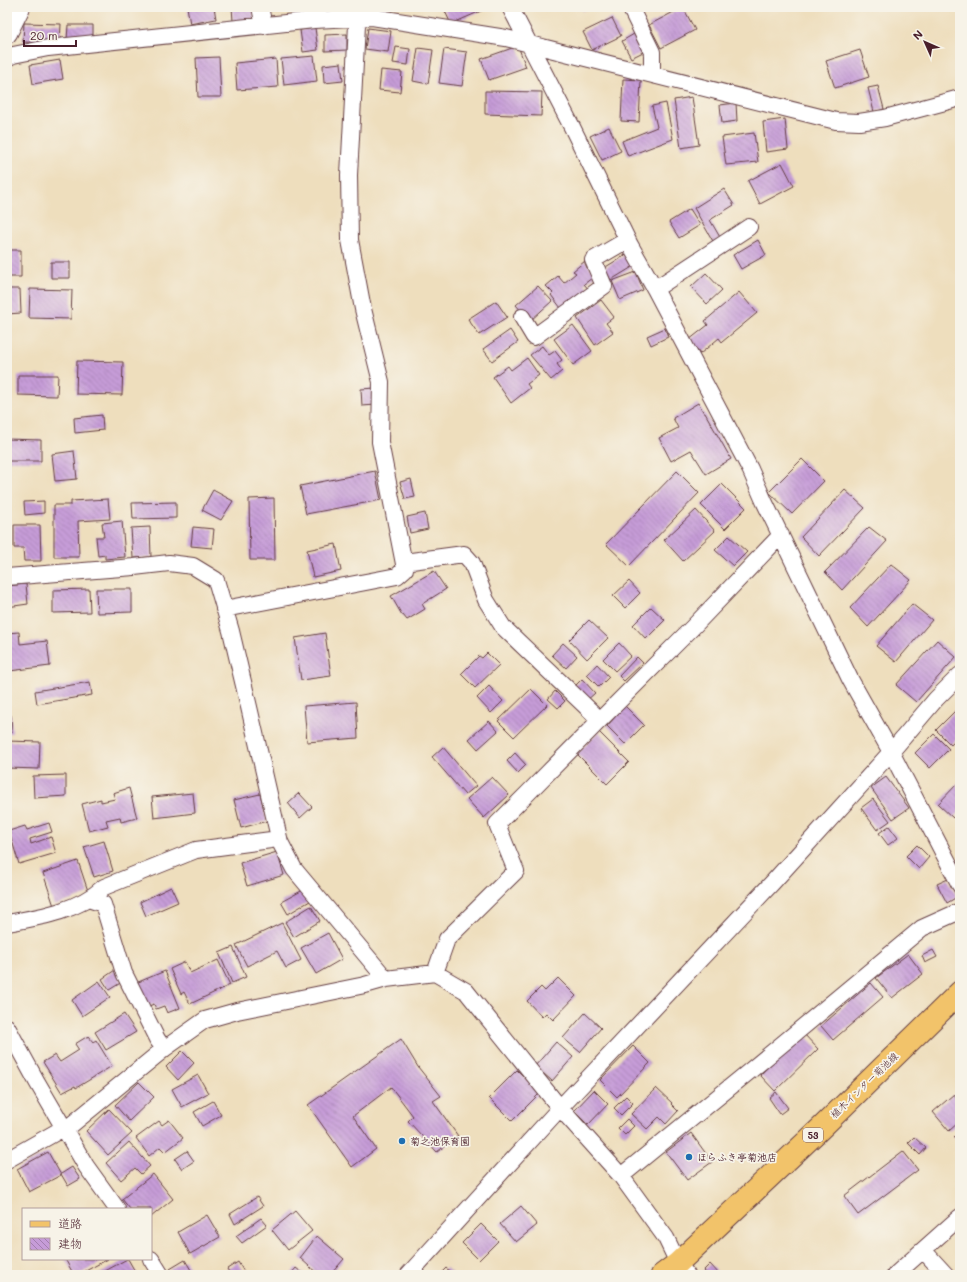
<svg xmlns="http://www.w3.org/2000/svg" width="967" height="1282" viewBox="0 0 967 1282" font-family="Mali,'Klee One',sans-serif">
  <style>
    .building { fill: url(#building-back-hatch) }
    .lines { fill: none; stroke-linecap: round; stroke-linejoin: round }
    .minor-casing { stroke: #633c41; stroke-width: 18 }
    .tertiary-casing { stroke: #633c41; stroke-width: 22 }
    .primary-casing { stroke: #633c41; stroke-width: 24 }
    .minor { stroke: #fff; stroke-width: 16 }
    .tertiary { stroke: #fff; stroke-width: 20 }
    .primary { stroke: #f2c36a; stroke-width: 22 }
    .poi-dot { fill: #1f6fb2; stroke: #f7f3e8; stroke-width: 1.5 }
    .labels { text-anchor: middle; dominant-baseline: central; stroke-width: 3.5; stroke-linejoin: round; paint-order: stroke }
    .shield { fill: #f7f3e8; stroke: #7e5f64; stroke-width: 1 }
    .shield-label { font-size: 9px; font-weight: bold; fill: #4a1f2b }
    .street-label { font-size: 10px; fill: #4a1f2b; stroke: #f7f3e8 }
    .poi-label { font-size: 10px; font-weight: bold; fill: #4a1f2b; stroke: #f7f3e8; text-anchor: start }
  </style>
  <defs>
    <pattern id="building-back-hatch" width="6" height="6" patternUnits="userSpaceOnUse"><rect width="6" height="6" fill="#c69cd8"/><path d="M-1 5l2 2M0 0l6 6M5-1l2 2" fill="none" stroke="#a37faf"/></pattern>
  </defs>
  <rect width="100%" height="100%" fill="#f7f3e8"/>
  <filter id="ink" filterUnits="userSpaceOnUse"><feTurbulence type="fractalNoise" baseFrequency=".025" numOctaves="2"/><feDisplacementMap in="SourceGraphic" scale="8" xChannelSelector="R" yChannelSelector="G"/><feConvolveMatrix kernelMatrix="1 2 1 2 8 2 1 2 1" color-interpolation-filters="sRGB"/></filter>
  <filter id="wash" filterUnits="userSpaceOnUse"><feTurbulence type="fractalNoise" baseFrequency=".012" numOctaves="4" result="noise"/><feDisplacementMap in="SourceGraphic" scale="16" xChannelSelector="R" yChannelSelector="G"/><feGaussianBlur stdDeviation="0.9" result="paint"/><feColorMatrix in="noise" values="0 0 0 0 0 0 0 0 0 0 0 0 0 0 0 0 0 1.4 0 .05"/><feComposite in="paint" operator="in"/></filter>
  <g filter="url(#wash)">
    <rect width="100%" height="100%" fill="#eedebd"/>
    <g id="blocks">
      <path class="building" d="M187,7H214L216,19L190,24Z
        M232,7H253L254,19L233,21Z
        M278,7H292V8L278,10Z
        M304,7H322V13L305,15Z
        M443,7H490L451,24Z
        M581,7H590L583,11Z
        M683,7L695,30L661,48L649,25Z
        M612,18L621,36L592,50L583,32Z
        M24,23L61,24L60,43L23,42Z
        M68,25H93V40H67Z
        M315,28L318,50L303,52L300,30Z
        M368,28L391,31L388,52L365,49Z
        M347,34V50L325,51V35Z
        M634,34L643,52L631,58L622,41Z
        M518,46L526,67L489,80L481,59Z
        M396,47L410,49L408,65L393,63Z
        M418,48L433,50L428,84L413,81Z
        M444,49L467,52L462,86L439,83Z
        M860,50L869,77L835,88L826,61Z
        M314,56L317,81L284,85L281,59Z
        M219,57L221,97H198L196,58Z
        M276,59L278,87L237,90L235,63Z
        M60,60L63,79L33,84L30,65Z
        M341,63L343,81L324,83L323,65Z
        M381,70L402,72L400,92L379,90Z
        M623,79L641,80L639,122L621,121Z
        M878,86L884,109L874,112L868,88Z
        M485,91L542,92L541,116L485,114Z
        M692,97L699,145L681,148L674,100Z
        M666,103L673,139L628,156L622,141L657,127L652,106Z
        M736,103L737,121L722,123L720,105Z
        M785,119L788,149L766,152L763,122Z
        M609,127L621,151L602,160L590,136Z
        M754,133L758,162L726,165L722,137Z
        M782,163L794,186L760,204L748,181Z
        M724,189L734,205L710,220L721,239L714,243L694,208Z
        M690,209L700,225L679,238L669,222Z
        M758,240L766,255L741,269L733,255Z
        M7,250H21V277H7Z
        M627,254L634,266L611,280L604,268Z
        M585,261L596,275L584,284L590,291L564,312L551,295L553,293L546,286L558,276L564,283L576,273L573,271Z
        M51,262H70V278H51Z
        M636,272L643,290L620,300L612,281Z
        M706,273L722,290L707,304L691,287Z
        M538,286L552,301L530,321L516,305Z
        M7,289H20L21,313L7,314Z
        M30,289L72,290L71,319L29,318Z
        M739,292L757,313L722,342L719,338L700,354L689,340L708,325L705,321Z
        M601,300L614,317L606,323L613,332L595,345L577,318Z
        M496,301L507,317L479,335L468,319Z
        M573,325L592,351L573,365L554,339Z
        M665,328L668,337L651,345L647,336Z
        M510,330L518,342L492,361L483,349Z
        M542,346L549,355L555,351L562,360L557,364L562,371L551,380L530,355Z
        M527,358L539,375L527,384L530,388L511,403L493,377L508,366L511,370Z
        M77,361L123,362L122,395L76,394Z
        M18,375H58L57,396L18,395Z
        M375,388L376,405L362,406L361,389Z
        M698,403L704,413H705L731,459L706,474L691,450L671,461L659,438L678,428L673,418Z
        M102,415L103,430L75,433L74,418Z
        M7,439L41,440V461H7Z
        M74,451L77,479L55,481L52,454Z
        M802,459L824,481L792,514L769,492Z
        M375,471L381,500L306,514L300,486Z
        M677,471L699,493L629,566L606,544Z
        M411,479L415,497L405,499L400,482Z
        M722,484L746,508L725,529L701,505Z
        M213,490L233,501L221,520L202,510Z
        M845,490L865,508L819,556L801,537Z
        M274,498L275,560H250L249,499Z
        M108,499L110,519L78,521L79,557H54V505H71V501Z
        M44,501V513L25,515L24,502Z
        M176,502V518L133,519L132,503Z
        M696,510L715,531L683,561L664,540Z
        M425,513L428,529L410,533L407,517Z
        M122,521L125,557L105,559V555L98,556L96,537H104L102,523Z
        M14,525H40L41,561H24L23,548H14Z
        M150,527L151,557L133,558L131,528Z
        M193,527L214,529L212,548L191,546Z
        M869,527L887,541L842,590L825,572Z
        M729,536L747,552L733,566L715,550Z
        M336,544L341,571L313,577L307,550Z
        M891,564L911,580L868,627L850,608Z
        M434,571L446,589L422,604L425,609L407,620L403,615H402L391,596Z
        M629,581L640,593L625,608L613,596Z
        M26,584L28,604L7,607V586Z
        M89,589L90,612L53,613V590Z
        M96,589H132V612L97,613Z
        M912,604L932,620L896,662L876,646Z
        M651,607L665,620L646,639L633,625Z
        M589,620L608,638L587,659L569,640Z
        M19,632L20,644L47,641L50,666L9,671L7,653V633Z
        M325,633L331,676L301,680L295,638Z
        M937,640L956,657L916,702L896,685Z
        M563,643L577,656L566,668L552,655Z
        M619,643L631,656L615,671L603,659Z
        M487,653L499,665L475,688L461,674L479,656L482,658Z
        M637,657L643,663L624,681L619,676Z
        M597,664L609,677L599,687L587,675Z
        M582,679L595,693L586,701L573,688Z
        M90,682L92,695L37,704L35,691Z
        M489,686L503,701L491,713L477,698Z
        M531,689L547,705L514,737L498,721Z
        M555,691L565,701L558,708L548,699Z
        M356,702L358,738L307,742L304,706Z
        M625,706L644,725L625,744L607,726Z
        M955,711L960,716V736L951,745L936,730Z
        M7,715H11L12,733H7Z
        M489,721L498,731L478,749L469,739Z
        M599,732L629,762L607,784L577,754Z
        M934,734L949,749L930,768L915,753Z
        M7,741L40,742L39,769L7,768Z
        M443,747L476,786L465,795L432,757Z
        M515,753L526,765L518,773L507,761Z
        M66,775V796L34,798L33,776Z
        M492,777L509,795L484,818L467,799Z
        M886,777L909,808L893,819L871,788Z
        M957,784L960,787V811L953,818L938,804Z
        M129,788L137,818L121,822L120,817L106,820L108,826L89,831L82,804L101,799V802L115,799L113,793Z
        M193,793L195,813L154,818L152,797Z
        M299,793L312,807L300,818L288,803Z
        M260,794L267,821L241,828L234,800Z
        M873,799L890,821L877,830L861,808Z
        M49,823L52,832L30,839L31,844L51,837L56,853L19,864L9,831L25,826L27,830Z
        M889,826L898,838L888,845L879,833Z
        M104,841L113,871L94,877L84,847Z
        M917,845L929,857L919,869L906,856Z
        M277,852L284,875L247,886L240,863Z
        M78,861L89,894L54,906L43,873Z
        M948,879L957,897L947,903L937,884Z
        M171,887L178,902L146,916L140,902Z
        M303,890L310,901L288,914L281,902Z
        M311,906L320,921L294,937L285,922Z
        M282,923L301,960L286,968L277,951L247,966L236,945Z
        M328,933L342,959L316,974L301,948Z
        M233,947L246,977L232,983L219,953Z
        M933,950L937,957L925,963L922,956Z
        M908,954L923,974L892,998L876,978Z
        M218,960L230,985L190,1004L184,992L181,994L170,969L185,962L190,973Z
        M115,970L122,982L109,990L102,979Z
        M165,971L180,1008L167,1013L164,1006L156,1009L154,1004L146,1007L136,983Z
        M558,978L576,996L553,1020L546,1013L542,1017L527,1001L541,987L545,991Z
        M99,981L110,997L82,1016L72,1000Z
        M871,983L883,997L833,1040L821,1026Z
        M585,1013L601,1028L580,1052L563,1038Z
        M124,1014L136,1032L106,1050L95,1032Z
        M803,1033L818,1049L775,1091L760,1075Z
        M88,1036L93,1042L96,1040L112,1066L76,1088L75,1086L62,1093L43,1062L55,1055L60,1062L79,1050L75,1044Z
        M401,1039L418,1067L441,1096L433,1101L458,1136L437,1152L408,1121L413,1116L391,1087L353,1116L376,1149L352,1167L308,1105Z
        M556,1042L573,1057L552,1081L535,1066Z
        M633,1046L650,1063L617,1097L600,1080Z
        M182,1051L194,1063L178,1080L166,1067Z
        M517,1070L540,1093L512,1121L489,1098Z
        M198,1075L208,1093L182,1107L172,1089Z
        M139,1082L154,1097L129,1121L115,1105Z
        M656,1088L672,1103L671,1104L678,1111L666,1124L659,1117L647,1129L631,1114Z
        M594,1090L608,1104L588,1125L574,1111Z
        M776,1092L788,1108L780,1114L769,1098Z
        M954,1094L960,1102V1121L949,1131L933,1112Z
        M626,1096L633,1103L621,1115L614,1108Z
        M213,1101L221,1115L202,1126L194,1112Z
        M109,1109L132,1133L108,1155L86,1131Z
        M627,1119L634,1126L625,1135L618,1128Z
        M169,1120L183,1138L165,1152L160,1147L149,1156L136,1138L159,1121L162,1125Z
        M960,1132V1145L954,1137Z
        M691,1133L712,1162L687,1180L666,1152Z
        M914,1137L926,1148L920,1155L908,1143Z
        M129,1142L150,1166L141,1174L135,1168L121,1180L106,1163Z
        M187,1151L194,1161L182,1169L175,1159Z
        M903,1151L918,1170L858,1215L844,1196Z
        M48,1152L61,1175L29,1192L17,1169Z
        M72,1167L80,1179L68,1186L61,1174Z
        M153,1174L173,1199L151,1217V1209H130L122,1199Z
        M257,1197L263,1206L235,1224L230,1214Z
        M521,1206L537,1225L516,1242L500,1224Z
        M295,1211L312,1231L288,1250L272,1230Z
        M207,1215L220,1237L190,1254L178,1232Z
        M261,1218L267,1225L242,1243L236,1236Z
        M481,1224L498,1241L479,1260L462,1243Z
        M317,1236L344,1259L330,1275H319L300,1258Z
        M65,1259H108L78,1275H74Z
        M128,1259L137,1275H98L127,1259Z
        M185,1260L194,1275H173L170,1269Z
        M238,1262L246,1275H231L227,1269Z
        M710,1264L720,1275H707L703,1271Z
        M296,1268L305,1275H290Z
        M446,1268L454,1275H439Z"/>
    </g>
  </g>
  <g filter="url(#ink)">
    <use href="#blocks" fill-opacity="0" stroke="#633c41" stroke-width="1"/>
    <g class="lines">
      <defs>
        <path id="minor" d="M260,7L264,26
          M510,7L572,127L630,245L655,289L750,469L764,501L850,679L891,752L960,885
          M630,7L652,52V74
          M7,58L13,55L48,48L314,20L372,17L506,38L836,121L859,122L885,118L960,98
          M655,289L749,227
          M522,317L534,337L604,286L593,260L627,240
          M404,562L464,554L472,563L486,600L503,627L600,720
          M7,577L134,567L169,563L193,566L216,580L231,631L249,707L280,842L294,869L386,979
          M224,609L397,576L405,569L380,442L381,382L363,309L350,240L349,175L357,25L355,18
          M88,899L103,904L124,973L157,1039L164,1049
          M7,923C41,917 78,911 104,887L196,850L271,840L279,838
          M435,973L447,939L516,871L497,824L528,793L600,720L692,628L781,535
          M7,1027L37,1082L86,1166L117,1209
          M7,1160L60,1130H65L164,1049L205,1020L237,1011L365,985L386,979L435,973L466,991L560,1108L621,1176L666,1238L678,1263L687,1275
          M621,1176L751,1070L922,928L960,911
          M923,1250L946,1275
          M151,1259L161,1275
          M408,1275L560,1108L773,882L891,752L936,699L960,675
          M895,1275L960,1217"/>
        <path id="tertiary" d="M7,33L20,7"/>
        <path id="primary" d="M662,1275L678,1263L820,1129L960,992"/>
      </defs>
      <use href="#minor" class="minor-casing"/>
      <use href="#tertiary" class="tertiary-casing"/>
      <use href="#primary" class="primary-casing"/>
      <use href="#minor" class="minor"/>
      <use href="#tertiary" class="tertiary"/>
      <use href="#primary" class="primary"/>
    </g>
  </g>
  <g class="poi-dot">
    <circle cx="402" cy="1141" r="4"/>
    <circle cx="689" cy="1157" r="4"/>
  </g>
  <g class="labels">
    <rect class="shield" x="803" y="1128" width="20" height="14" rx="3"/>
    <g class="shield-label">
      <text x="813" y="1135">53</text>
    </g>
    <g class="street-label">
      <text transform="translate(864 1085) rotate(-44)">植木インター菊池線</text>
    </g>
    <g class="poi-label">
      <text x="410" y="1141">菊之池保育園</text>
      <text x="697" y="1157">ほらふき亭菊池店</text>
    </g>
  </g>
  <rect width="967" height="1282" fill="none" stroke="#f7f3e8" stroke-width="24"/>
  <rect x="22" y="1208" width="130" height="52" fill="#f7f3e8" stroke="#b29e9c"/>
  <rect x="30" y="1221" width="20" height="6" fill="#f2c36a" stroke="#b29e9c"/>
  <text x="58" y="1228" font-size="12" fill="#4a1f2b">道路</text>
  <rect x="30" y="1238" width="20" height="12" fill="url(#building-back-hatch)" stroke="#b29e9c"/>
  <text x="58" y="1248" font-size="12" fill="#4a1f2b">建物</text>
  <g transform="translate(925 42) rotate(315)" stroke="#f7f3e8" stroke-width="3" paint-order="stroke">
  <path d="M0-3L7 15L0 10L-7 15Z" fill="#4a1f2b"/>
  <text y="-6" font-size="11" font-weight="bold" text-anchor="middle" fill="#4a1f2b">N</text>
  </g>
  <path d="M24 40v6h52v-6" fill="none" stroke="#4a1f2b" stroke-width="2"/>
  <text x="30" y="40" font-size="12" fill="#4a1f2b" stroke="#f7f3e8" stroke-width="3" paint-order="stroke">20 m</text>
</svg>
